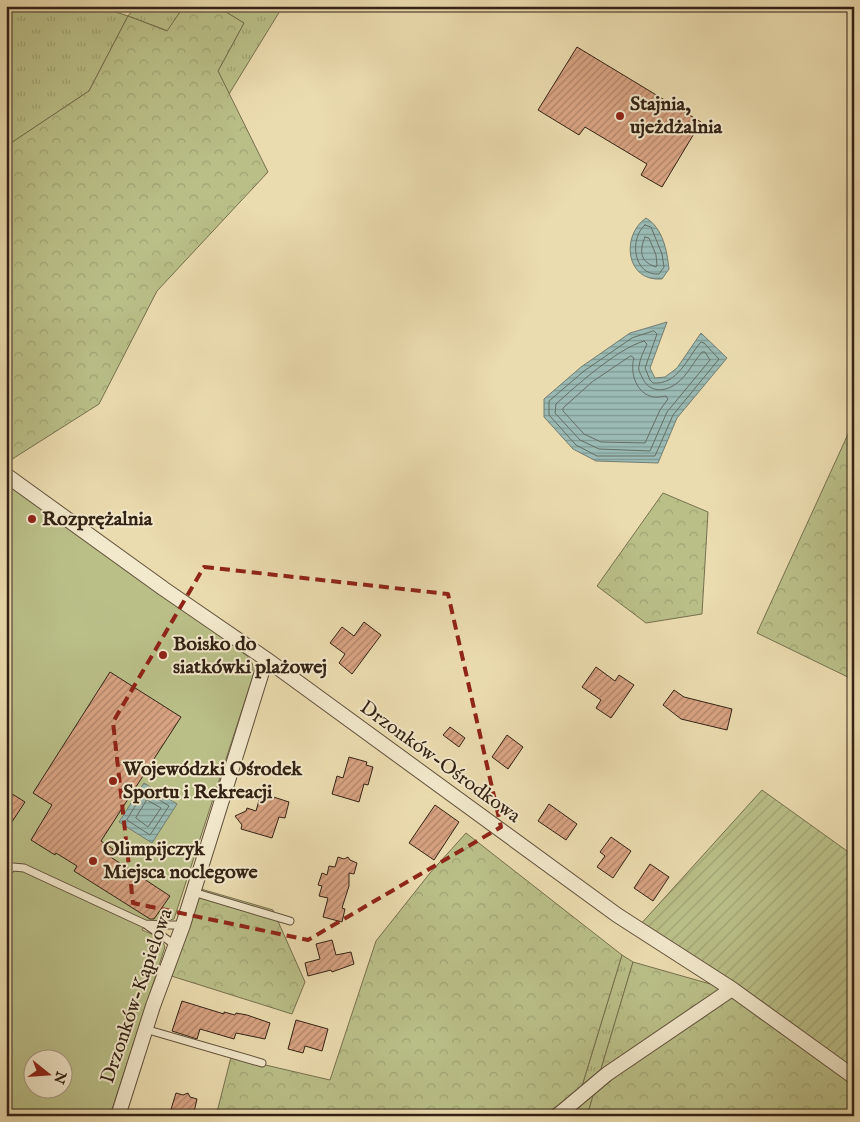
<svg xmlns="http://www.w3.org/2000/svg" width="860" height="1122" viewBox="0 0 860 1122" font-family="'IM FELL English',serif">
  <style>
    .grass { fill: url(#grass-tufts); stroke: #76704e }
    .forest { fill: url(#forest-crowns); stroke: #76704e }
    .garden { fill: url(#garden-furrows); stroke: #76704e }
    .pitch { fill: #babf88; stroke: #76704e; fill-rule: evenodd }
    .water { fill: url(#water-rules); stroke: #717d73 }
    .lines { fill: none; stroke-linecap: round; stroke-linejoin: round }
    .shore { stroke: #666e64; stroke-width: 1 }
    .building { fill: url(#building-hatch); stroke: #332214 }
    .lane-casing { stroke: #61503b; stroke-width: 9 }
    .street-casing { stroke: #61503b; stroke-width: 16 }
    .lane { stroke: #f2e8cb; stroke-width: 7 }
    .street { stroke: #f2e8cb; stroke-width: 14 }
    .marked { fill: none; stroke: #8f2418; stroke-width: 4; stroke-dasharray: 10 6; stroke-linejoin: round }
    .poi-dot { fill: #8f2418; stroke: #f2e8cb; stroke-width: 2 }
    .labels { text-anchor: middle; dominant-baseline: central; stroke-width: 4; stroke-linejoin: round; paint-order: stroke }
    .poi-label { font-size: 20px; font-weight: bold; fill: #332214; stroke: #f2e8cb; text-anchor: start }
    .street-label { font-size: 20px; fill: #332214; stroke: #f2e8cb }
  </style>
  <defs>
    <pattern id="grass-tufts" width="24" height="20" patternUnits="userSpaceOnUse" patternTransform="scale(1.25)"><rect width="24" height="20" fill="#babf88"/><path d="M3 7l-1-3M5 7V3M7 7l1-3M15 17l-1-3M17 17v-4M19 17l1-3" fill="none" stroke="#a0a474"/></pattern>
    <pattern id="forest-crowns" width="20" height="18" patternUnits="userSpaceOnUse" patternTransform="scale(1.25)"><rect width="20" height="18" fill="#babf88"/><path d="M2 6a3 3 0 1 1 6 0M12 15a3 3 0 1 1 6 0" fill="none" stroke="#a0a474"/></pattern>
    <pattern id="garden-furrows" width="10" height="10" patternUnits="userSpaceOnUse" patternTransform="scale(1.25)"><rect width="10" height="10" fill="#babf88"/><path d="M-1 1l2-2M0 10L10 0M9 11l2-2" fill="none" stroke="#a0a474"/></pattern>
    <pattern id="water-rules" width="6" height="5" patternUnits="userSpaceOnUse" patternTransform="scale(1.25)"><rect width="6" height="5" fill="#9abab3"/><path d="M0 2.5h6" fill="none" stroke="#7e9790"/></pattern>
    <pattern id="building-hatch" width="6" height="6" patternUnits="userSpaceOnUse" patternTransform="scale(1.25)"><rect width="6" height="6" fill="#d8a382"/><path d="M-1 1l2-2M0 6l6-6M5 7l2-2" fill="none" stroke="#b08469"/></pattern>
  </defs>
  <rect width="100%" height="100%" fill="#ebdcaf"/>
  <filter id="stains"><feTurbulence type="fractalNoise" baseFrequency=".004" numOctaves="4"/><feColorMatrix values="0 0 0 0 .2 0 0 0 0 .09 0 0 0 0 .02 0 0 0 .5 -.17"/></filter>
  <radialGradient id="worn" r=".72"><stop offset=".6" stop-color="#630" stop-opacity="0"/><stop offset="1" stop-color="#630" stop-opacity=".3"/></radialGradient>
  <path class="grass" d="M6,6H97L128,16L136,6H184L168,31L128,16L89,91L11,143L6,142Z
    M216,6H283L229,94L218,71L244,23Z
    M622,955L633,962L587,1116H555L578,1099Z"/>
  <path class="forest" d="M184,6H216L244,23L218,71L268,172L157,291L99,404L6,463V142L11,143L89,91L128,16L167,31Z
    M854,421V680L757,633Z
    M663,493L708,512L702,614L646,623L597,586Z
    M466,833L622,955L578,1099L555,1116H216L231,1057L330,1080L376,941L430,873Z
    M194,887L273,910L305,982L292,1014L165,974Z
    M633,962L742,993L854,1073V1116H587Z"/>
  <path class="garden" d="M762,790L854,856V1073L639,926Z"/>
  <path class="pitch" d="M6,482L250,658L253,666V676L174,919L153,923L147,921L142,930C151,934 162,937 165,947L110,1116H6ZM32,1060H62V1090H32Z"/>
  <path class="water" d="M646,218C663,228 667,251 669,269L662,279C625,282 621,235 646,218Z
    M667,322L650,368L655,378L665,377L677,368L701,333L727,358L677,418L658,463L596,461L573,449L544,417V399L581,367L630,333Z
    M144,783L177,804L152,843L119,822Z"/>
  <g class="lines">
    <path class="shore" d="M645,225L651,227L662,254L664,267L659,274C633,276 629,238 645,225Z
      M645,237L649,238L656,255L657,265L656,267C640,262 639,251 645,237Z
      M654,331L657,334L645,368L650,380L653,383C678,385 687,358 701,342L704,343L719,359L673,415L655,456H597L576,445L549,415V401L584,371L632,338Z
      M644,341L647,344C644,351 640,358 639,366C638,370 640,373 642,377C647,389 658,393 671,387C685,380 692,364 702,352H705L710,360L667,412L650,451L599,449L580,440L555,413L556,404C577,385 617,349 644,341Z
      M631,356L634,358C630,371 635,391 650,396C655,398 660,397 666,396L668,399L660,410L645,443L601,442L584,434L563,411V408L592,382Z
      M145,791L169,806L150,835L127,820Z
      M147,800L161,808L148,827L136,818Z"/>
  </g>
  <path class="building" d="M577,47L701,122L662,187L641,175L647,164L585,127L579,135L538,110Z
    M364,622L381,635L352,674L339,663L345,654L330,643L342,627L354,636Z
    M596,667L615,681L619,675L634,685L611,718L596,708L601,700L582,687Z
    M110,672L181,717L101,841L113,849L109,856L170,896L154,919H150L74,871L77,866L56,853L55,855L31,840L52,805L33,793Z
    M674,690L684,697L732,709L727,730L681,719L663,705Z
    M450,727L465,738L459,747L443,735Z
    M507,735L523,747L508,769L492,757Z
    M349,757L367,762L366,765L373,767L368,785L364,784L359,802L332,794L337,776L343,778Z
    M6,790L25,802L6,831Z
    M261,793L289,802L285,818L279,817L272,838L241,829L242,825L235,816L246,811L247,808L256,811Z
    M549,804L577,824L566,840L538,821Z
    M435,805L459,822L434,860L409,843Z
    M611,837L631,851L613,878L597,867L605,856L600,852Z
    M338,857L344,859L348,857L350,860L357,863L354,874L349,873V886L342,908L345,909L342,922L323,917L328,898L319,896L322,886L318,885L322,873L327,875L329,866L335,867Z
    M650,864L669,877L653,901L634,888Z
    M332,940L336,955L351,952L354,964L332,972L331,970L308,976L305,963L320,959L316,944Z
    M182,1001L224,1014V1012L235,1015L236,1013L247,1015L270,1023L265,1039L236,1033L234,1039L200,1029L197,1039L172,1031Z
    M296,1020L328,1029L322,1051L305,1046L303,1053L288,1049Z
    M176,1093L183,1095L188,1093L190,1097L197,1099L193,1116H169Z"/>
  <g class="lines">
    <defs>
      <path id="lane" d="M6,872L13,867L24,868L145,924L175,945
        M193,892L290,921
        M145,924L163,925H183
        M145,1029L262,1063"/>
      <path id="street" d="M6,475L164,589L266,659L617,915L732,989L854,1077
        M118,1116L153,1006L183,925L266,659
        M557,1116L607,1074L732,989"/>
    </defs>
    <use href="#lane" class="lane-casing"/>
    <use href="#street" class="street-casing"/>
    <use href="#lane" class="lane"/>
    <use href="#street" class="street"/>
  </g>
  <path class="marked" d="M204,567L448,594L501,827L308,940L133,903L113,722Z"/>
  <g class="poi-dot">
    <circle cx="620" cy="116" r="5"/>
    <circle cx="32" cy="519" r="5"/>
    <circle cx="163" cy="655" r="5"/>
    <circle cx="113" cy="781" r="5"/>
    <circle cx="93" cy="861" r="5"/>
  </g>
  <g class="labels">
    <g class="poi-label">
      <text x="630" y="104">Stajnia,<tspan x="630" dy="23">ujeżdżalnia</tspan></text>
      <text x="42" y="519">Rozprężalnia</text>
      <text x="173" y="644">Boisko do<tspan x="173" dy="23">siatkówki plażowej</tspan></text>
      <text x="123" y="769">Wojewódzki Ośrodek<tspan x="123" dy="23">Sportu i Rekreacji</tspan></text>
      <text x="103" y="849">Olimpijczyk<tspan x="103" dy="23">Miejsca noclegowe</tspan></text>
    </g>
    <g class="street-label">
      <text transform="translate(440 762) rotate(36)">Drzonków-Ośrodkowa</text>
      <text transform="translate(137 996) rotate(-71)">Drzonków-Kąpielowa</text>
    </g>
  </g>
  <rect width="860" height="1122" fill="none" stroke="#ebdcaf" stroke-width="25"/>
  <rect x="8" y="8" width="845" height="1107" fill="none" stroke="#332214" stroke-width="2.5"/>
  <rect x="12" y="12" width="835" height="1097" fill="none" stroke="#332214"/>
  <g transform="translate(48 1074) rotate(107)"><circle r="24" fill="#f2e8cb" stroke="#a69982"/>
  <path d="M0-4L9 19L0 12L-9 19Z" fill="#8f2418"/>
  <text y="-8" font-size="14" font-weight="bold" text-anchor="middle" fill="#332214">N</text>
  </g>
  <rect width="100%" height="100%" filter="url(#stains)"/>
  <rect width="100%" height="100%" fill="url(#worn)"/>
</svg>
